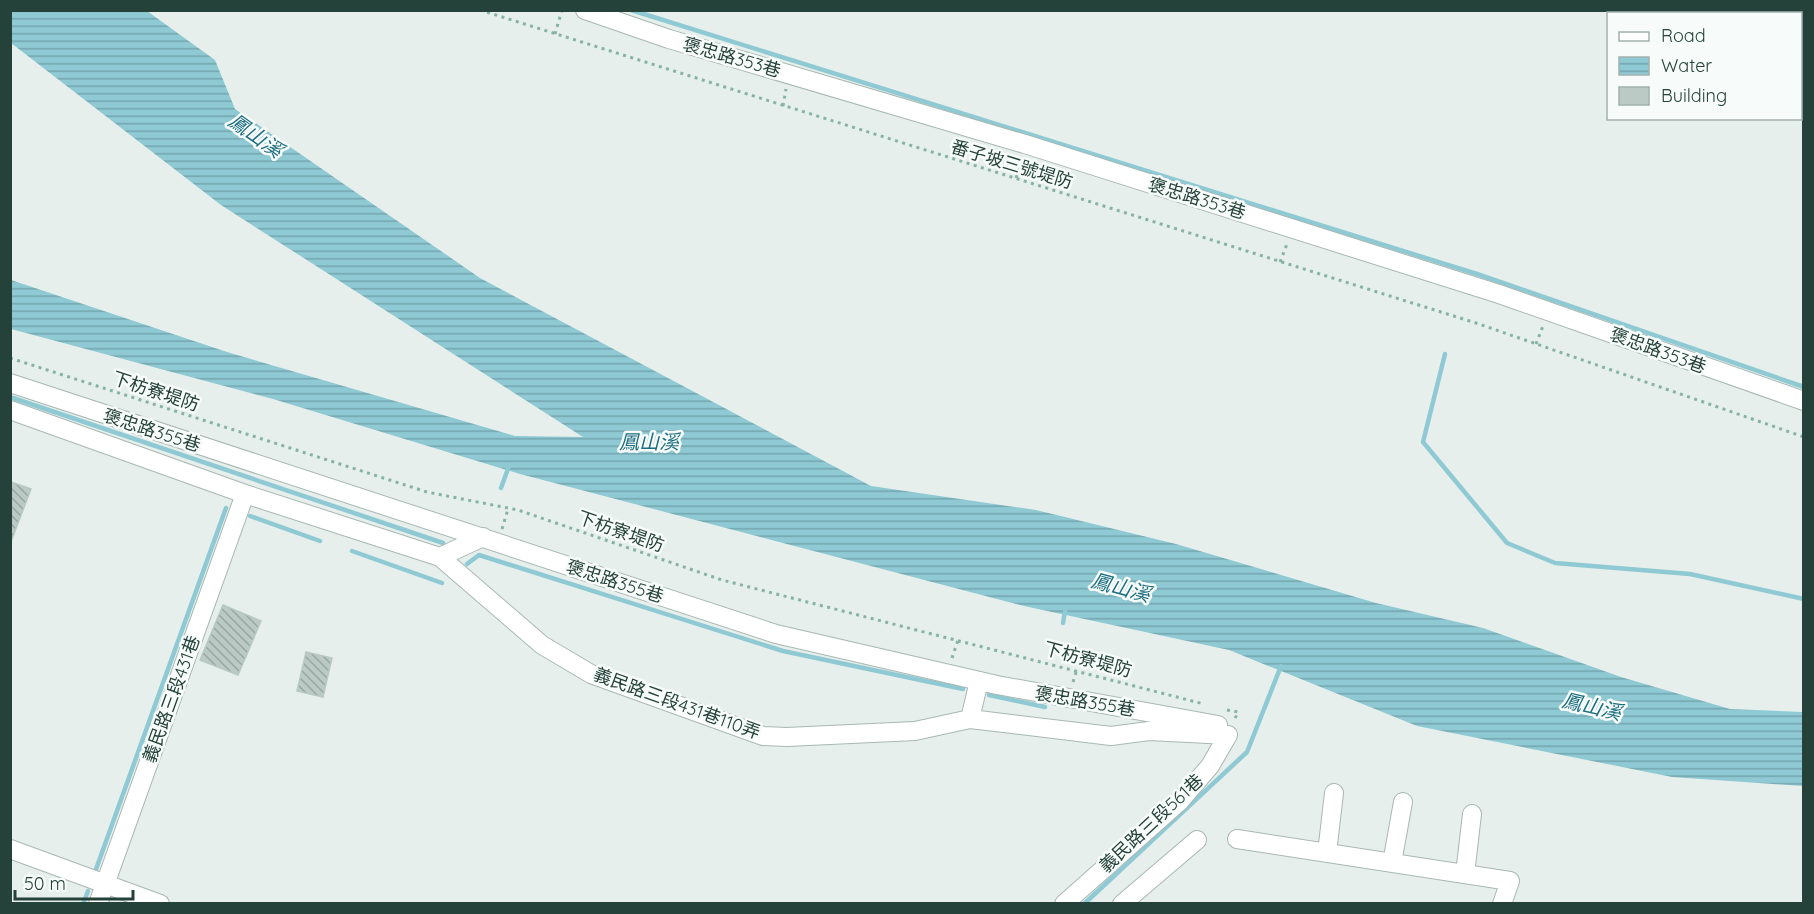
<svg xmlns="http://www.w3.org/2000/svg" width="1814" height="914" viewBox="0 0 1814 914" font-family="Quicksand,'Noto Sans TC',sans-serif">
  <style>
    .water { fill: url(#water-rules) }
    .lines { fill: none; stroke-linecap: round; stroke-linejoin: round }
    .stream { stroke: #8ec9d4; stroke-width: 4.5 }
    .building { fill: url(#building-back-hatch); stroke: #b8c9c2; stroke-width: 1.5 }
    .minor-casing { stroke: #a8b8b2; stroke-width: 20 }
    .path { stroke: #86b3a5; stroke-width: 3; stroke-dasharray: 3 4.5; stroke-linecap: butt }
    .minor { stroke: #fff; stroke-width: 18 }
    .labels { text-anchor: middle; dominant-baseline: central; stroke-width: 5; stroke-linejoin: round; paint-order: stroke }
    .street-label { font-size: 18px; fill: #24423a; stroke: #f7fbf9 }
    .water-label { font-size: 20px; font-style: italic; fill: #1c6f80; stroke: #f7fbf9 }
  </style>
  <defs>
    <pattern id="water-rules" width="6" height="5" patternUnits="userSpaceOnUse" patternTransform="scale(1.5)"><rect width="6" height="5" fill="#8ec9d4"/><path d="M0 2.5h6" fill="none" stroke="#74a5ad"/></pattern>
    <pattern id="building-back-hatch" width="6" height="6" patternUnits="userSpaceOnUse" patternTransform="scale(1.5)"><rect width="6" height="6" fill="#bbcac4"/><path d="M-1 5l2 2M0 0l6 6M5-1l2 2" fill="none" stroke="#98a6a0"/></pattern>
  </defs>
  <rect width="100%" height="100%" fill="#e6efeb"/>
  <path class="water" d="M10,11H147L215,60L235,109L480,278L871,486L1036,510L1176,544L1376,603L1483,628L1621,677L1730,709L1803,712V786L1672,777L1417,726L1229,650L1024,606L520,474L273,399L11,329V280L227,352L515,436L583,437L221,205L11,43Z"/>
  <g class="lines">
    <path class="stream" d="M631,10L1477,274L1804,387
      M1445,354L1423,442L1507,543L1555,563L1690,574L1804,599
      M10,397L443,543
      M501,488L509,466
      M250,516L320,541
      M352,551L442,583
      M467,564L479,555L783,651L963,689
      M1063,623L1065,611
      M989,695L1045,707
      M95,872L226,508
      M83,904L88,891
      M1084,904L1247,752L1281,666"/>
  </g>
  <path class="building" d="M11,482L31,489L12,539H10Z
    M223,605L261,621L238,675L200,660Z
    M306,652L332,658L323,697L297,691Z"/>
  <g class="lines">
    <defs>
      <path id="minor" d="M585,10L669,39L1028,145L1499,294L1804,401
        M10,383L776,634L997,685L1218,725
        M10,410L245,494L440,557L542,645L591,674L763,736L787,737L915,731L970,719L1111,736L1149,731L1228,735
        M440,557L483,537
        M970,719L979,681
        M1237,839L1510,881L1502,904
        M10,849L160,904
        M1327,853L1334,793
        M1392,863L1403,802
        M1465,874L1472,814
        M98,904L245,494
        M1064,904L1180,801L1210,766L1228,735
        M1122,904L1197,840"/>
    </defs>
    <use href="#minor" class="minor-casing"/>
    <path class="path" d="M480,10L1476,323L1804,437
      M555,34L562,10
      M783,106L786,89
      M1016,178L1022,161
      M1280,262L1287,244
      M1536,344L1543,326
      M10,358L427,492L518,510L722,580L1204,704
      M502,529L508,509
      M952,658L958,640
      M1073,682L1077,669
      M1227,710L1238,712L1234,721"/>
    <use href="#minor" class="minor"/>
  </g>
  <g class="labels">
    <g class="street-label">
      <text transform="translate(732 57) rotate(16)">褒忠路353巷</text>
      <text transform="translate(1012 164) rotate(17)">番子坡三號堤防</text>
      <text transform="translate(1197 198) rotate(17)">褒忠路353巷</text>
      <text transform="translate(1658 350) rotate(20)">褒忠路353巷</text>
      <text transform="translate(156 391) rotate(18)">下枋寮堤防</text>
      <text transform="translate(152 430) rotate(18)">褒忠路355巷</text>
      <text transform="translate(621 531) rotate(19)">下枋寮堤防</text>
      <text transform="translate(615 581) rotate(18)">褒忠路355巷</text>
      <text transform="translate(1088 659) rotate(15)">下枋寮堤防</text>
      <text transform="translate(171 699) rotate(-70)">義民路三段431巷</text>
      <text transform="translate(1085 701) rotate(10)">褒忠路355巷</text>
      <text transform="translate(677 703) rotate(20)">義民路三段431巷110弄</text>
      <text transform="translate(1151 823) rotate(-43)">義民路三段561巷</text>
    </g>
    <g class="water-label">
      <text transform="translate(256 135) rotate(35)">鳳山溪</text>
      <text x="649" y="441">鳳山溪</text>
      <text transform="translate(1121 587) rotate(15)">鳳山溪</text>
      <text transform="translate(1592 706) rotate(13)">鳳山溪</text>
    </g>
  </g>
  <rect width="1814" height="914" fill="none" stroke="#24423a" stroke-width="24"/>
  <rect x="1607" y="12" width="195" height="108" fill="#f7fbf9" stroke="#a3b1ad" stroke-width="1.5"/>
  <rect x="1619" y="32" width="30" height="9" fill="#ffffff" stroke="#a3b1ad" stroke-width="1.5"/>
  <text x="1661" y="42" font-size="18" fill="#24423a">Road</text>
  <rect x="1619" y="57" width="30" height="18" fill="url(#water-rules)" stroke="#a3b1ad" stroke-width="1.5"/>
  <text x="1661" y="72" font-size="18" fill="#24423a">Water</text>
  <rect x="1619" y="87" width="30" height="18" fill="#bbcac4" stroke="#a3b1ad" stroke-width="1.5"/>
  <text x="1661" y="102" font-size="18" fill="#24423a">Building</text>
  <path d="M15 890v9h118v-9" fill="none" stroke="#24423a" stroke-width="3"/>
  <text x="24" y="890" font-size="18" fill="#24423a" stroke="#f7fbf9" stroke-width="4.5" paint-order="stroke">50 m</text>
</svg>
